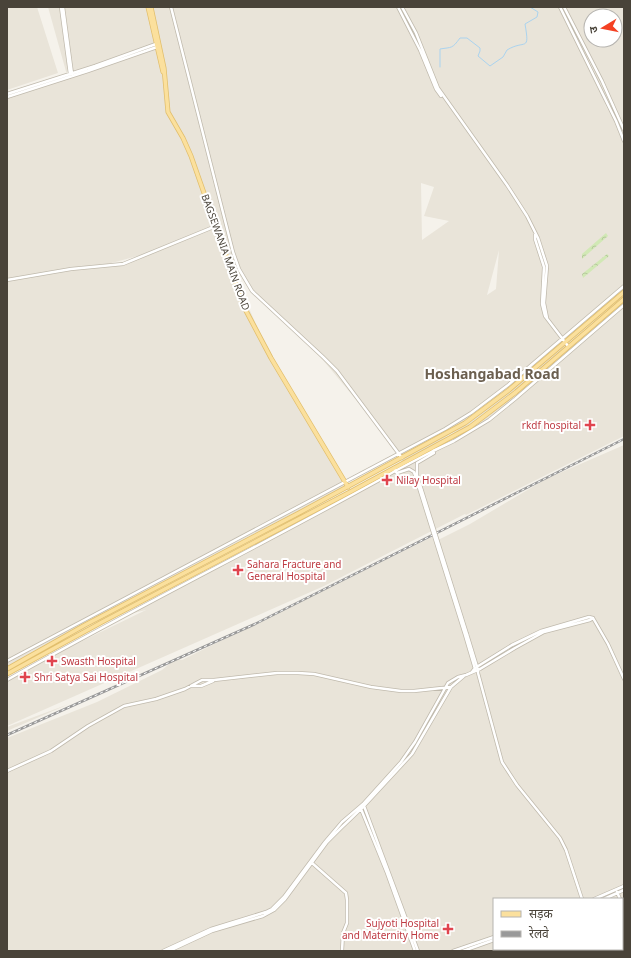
<svg xmlns="http://www.w3.org/2000/svg" width="631" height="958" viewBox="0 0 631 958" font-family="'Noto Sans','Noto Sans Devanagari',sans-serif">
  <style>
    .residential { fill: #e9e4d9; fill-rule: evenodd }
    .forest { fill: url(#forest-crowns) }
    .lines { fill: none; stroke-linecap: round; stroke-linejoin: round }
    .stream { stroke: #aad3ef; stroke-width: 1 }
    .minor-casing { stroke: #c0baad; stroke-width: 4 }
    .major-casing { stroke: #e1be6c; stroke-width: 5 }
    .minor { stroke: #fff; stroke-width: 2.5 }
    .major { stroke: #fbe09d; stroke-width: 3.5 }
    .rail-casing { stroke: #999; stroke-width: 2.5 }
    .rail { stroke: #fff; stroke-width: 1; stroke-dasharray: 3; stroke-linecap: butt }
    .minor-bridge-casing { stroke: #c0baad; stroke-width: 4; stroke-linecap: butt }
    .minor-bridge { stroke: #fff; stroke-width: 2.5 }
    .health-dot { fill: #e0444e; stroke: #fff; stroke-width: 1.5 }
    .labels { text-anchor: middle; dominant-baseline: central; stroke-width: 4; stroke-linejoin: round; paint-order: stroke }
    .street-label { font-size: 10px; fill: #494339; stroke: #fff }
    .health-label { font-size: 10px; fill: #be3a42; stroke: #fff; text-anchor: start }
    .district-label { font-size: 14px; font-weight: bold; fill: #6c6050; stroke: #fff }
  </style>
  <defs>
    <pattern id="forest-crowns" width="20" height="18" patternUnits="userSpaceOnUse"><rect width="20" height="18" fill="#d1e8b5"/><path d="M2 6a3 3 0 1 1 6 0M12 15a3 3 0 1 1 6 0" fill="none" stroke="#b5c89c"/></pattern>
  </defs>
  <rect width="100%" height="100%" fill="#f5f2eb"/>
  <path class="residential" d="M7,7H37L58,73L7,90Z
    M48,7H624V292L521,380L624,300V436L466,515L465,514L461,516L324,586L7,726V680L45,659L146,610L129,614L433,452L432,449L464,425L404,464L363,408L323,360L243,280L242,278L243,275L240,276L238,271L233,272L270,356L347,486L143,594L7,671V94L71,76L68,51L67,75ZM591,16H615V40H591ZM585,50L617,125V126L606,106ZM421,183L434,187L424,216L449,221L422,240ZM535,230L545,263L535,243L533,233ZM499,250L496,289L487,295ZM149,253L123,264L104,265Z
    M624,445V951H7V738L97,702L162,670L175,659L182,660L432,537L434,542L470,524L546,479ZM494,899H622V949H494Z
    M69,704L7,731V727Z"/>
  <path class="forest" d="M606,233L608,236L582,259V254Z
    M607,254L609,256L583,278L582,274Z"/>
  <g class="lines">
    <path class="stream" d="M440,67V49C452,47 452,49 460,38H467L480,48V51L478,56L490,66L503,57L507,50C525,39 530,53 525,24L537,17L538,12L530,7"/>
    <defs>
      <path id="minor" d="M61,7L70,74
        M63,7L72,74
        M171,7L233,252L239,269L252,291L323,357L337,371L402,458
        M398,7L420,50L436,89L441,96
        M402,7L416,33L438,88L507,185L527,216L538,238L547,266L544,303L547,318
        M560,7L616,121L624,141
        M564,7L602,81L624,130
        M7,94L95,66L156,44
        M7,97L88,71L157,47
        M535,235V239L544,267L542,304L545,316L568,346
        M7,280L71,269L123,264L216,226
        M395,471L433,451L454,441L489,420L515,399L624,305
        M395,471L397,473L409,469L414,472L415,475
        M417,475V463L434,453L433,451
        M593,618L608,644L624,679
        M467,634L478,670V673L502,762L517,785L560,838L566,850L582,899
        M465,635L475,669
        M7,661L445,429L471,413L508,385L624,286
        M472,672L475,668L512,645L541,631L589,617L593,618
        M7,680C131,610 258,547 383,478L395,471L394,468
        M191,686H201L213,681
        M7,771L51,751L88,726L124,706L156,699L185,689L202,680H214L277,673H298L314,674L371,687L401,691H414L451,687
        M364,806L418,951
        M361,809L387,873L415,951
        M312,863L346,893L347,900V923L343,933L342,951
        M617,892L620,899
        M594,899L624,886
        M604,899L624,890
        M622,904L624,908
        M622,910L624,915
        M554,949L555,951
        M556,949L557,951
        M598,949V951
        M163,951L211,929L266,912L272,909L284,897L325,842L342,822L363,804L401,762L415,742L448,683L458,677L466,675L480,669L515,648L544,632L590,620L593,618
        M169,951L212,931L263,916L274,910L285,899L327,842L341,828L364,806L412,754L451,687L464,676
        M453,951L494,937
        M463,951L494,940"/>
      <path id="major" d="M148,7L163,72
        M151,7L164,68L168,112L183,138L191,156L244,307L271,358L348,487
        M7,669L85,625L299,513L465,423L509,390L624,292
        M7,674L102,622L350,492L470,427L516,392L624,299"/>
    </defs>
    <use href="#minor" class="minor-casing"/>
    <use href="#major" class="major-casing"/>
    <use href="#minor" class="minor"/>
    <use href="#major" class="major"/>
    <defs>
      <path id="rail" d="M7,735L255,624L624,439"/>
    </defs>
    <use href="#rail" class="rail-casing"/>
    <use href="#rail" class="rail"/>
    <defs>
      <path id="minor-bridge" d="M415,475L465,635
        M417,475L467,634"/>
    </defs>
    <use href="#minor-bridge" class="minor-bridge-casing"/>
    <use href="#minor-bridge" class="minor-bridge"/>
  </g>
  <g class="health-dot">
    <path d="M588 419h4v4h4v4h-4v4h-4v-4h-4v-4h4z"/>
    <path d="M385 474h4v4h4v4h-4v4h-4v-4h-4v-4h4z"/>
    <path d="M236 564h4v4h4v4h-4v4h-4v-4h-4v-4h4z"/>
    <path d="M50 655h4v4h4v4h-4v4h-4v-4h-4v-4h4z"/>
    <path d="M23 671h4v4h4v4h-4v4h-4v-4h-4v-4h4z"/>
    <path d="M446 923h4v4h4v4h-4v4h-4v-4h-4v-4h4z"/>
  </g>
  <g class="labels">
    <g class="street-label">
      <text transform="translate(226 252) rotate(70)">BAGSEWANIA MAIN ROAD</text>
    </g>
    <g class="health-label">
      <text x="581" y="425" text-anchor="end">rkdf hospital</text>
      <text x="396" y="480">Nilay Hospital</text>
      <text x="247" y="564">Sahara Fracture and<tspan x="247" dy="12">General Hospital</tspan></text>
      <text x="61" y="661">Swasth Hospital</text>
      <text x="34" y="677">Shri Satya Sai Hospital</text>
      <text x="439" y="923" text-anchor="end">Sujyoti Hospital<tspan x="439" dy="12">and Maternity Home</tspan></text>
    </g>
    <g class="district-label">
      <text x="492" y="373">Hoshangabad Road</text>
    </g>
  </g>
  <rect width="631" height="958" fill="none" stroke="#494339" stroke-width="16"/>
  <rect x="493" y="898" width="130" height="52" fill="#ffffff" stroke="#b6b4b0"/>
  <rect x="501" y="911" width="20" height="6" fill="#fbe09d" stroke="#b6b4b0"/>
  <text x="529" y="918" font-size="12" fill="#494339">सड़क</text>
  <rect x="501" y="931" width="20" height="6" fill="#999999" stroke="#b6b4b0"/>
  <text x="529" y="938" font-size="12" fill="#494339">रेलवे</text>
  <g transform="translate(603 28) rotate(260)"><circle r="19" fill="#ffffff" stroke="#b6b4b0"/>
  <path d="M0-3L7 15L0 10L-7 15Z" fill="#f44123"/>
  <text y="-6" font-size="11" font-weight="bold" text-anchor="middle" fill="#494339">उ</text>
  </g>
</svg>
